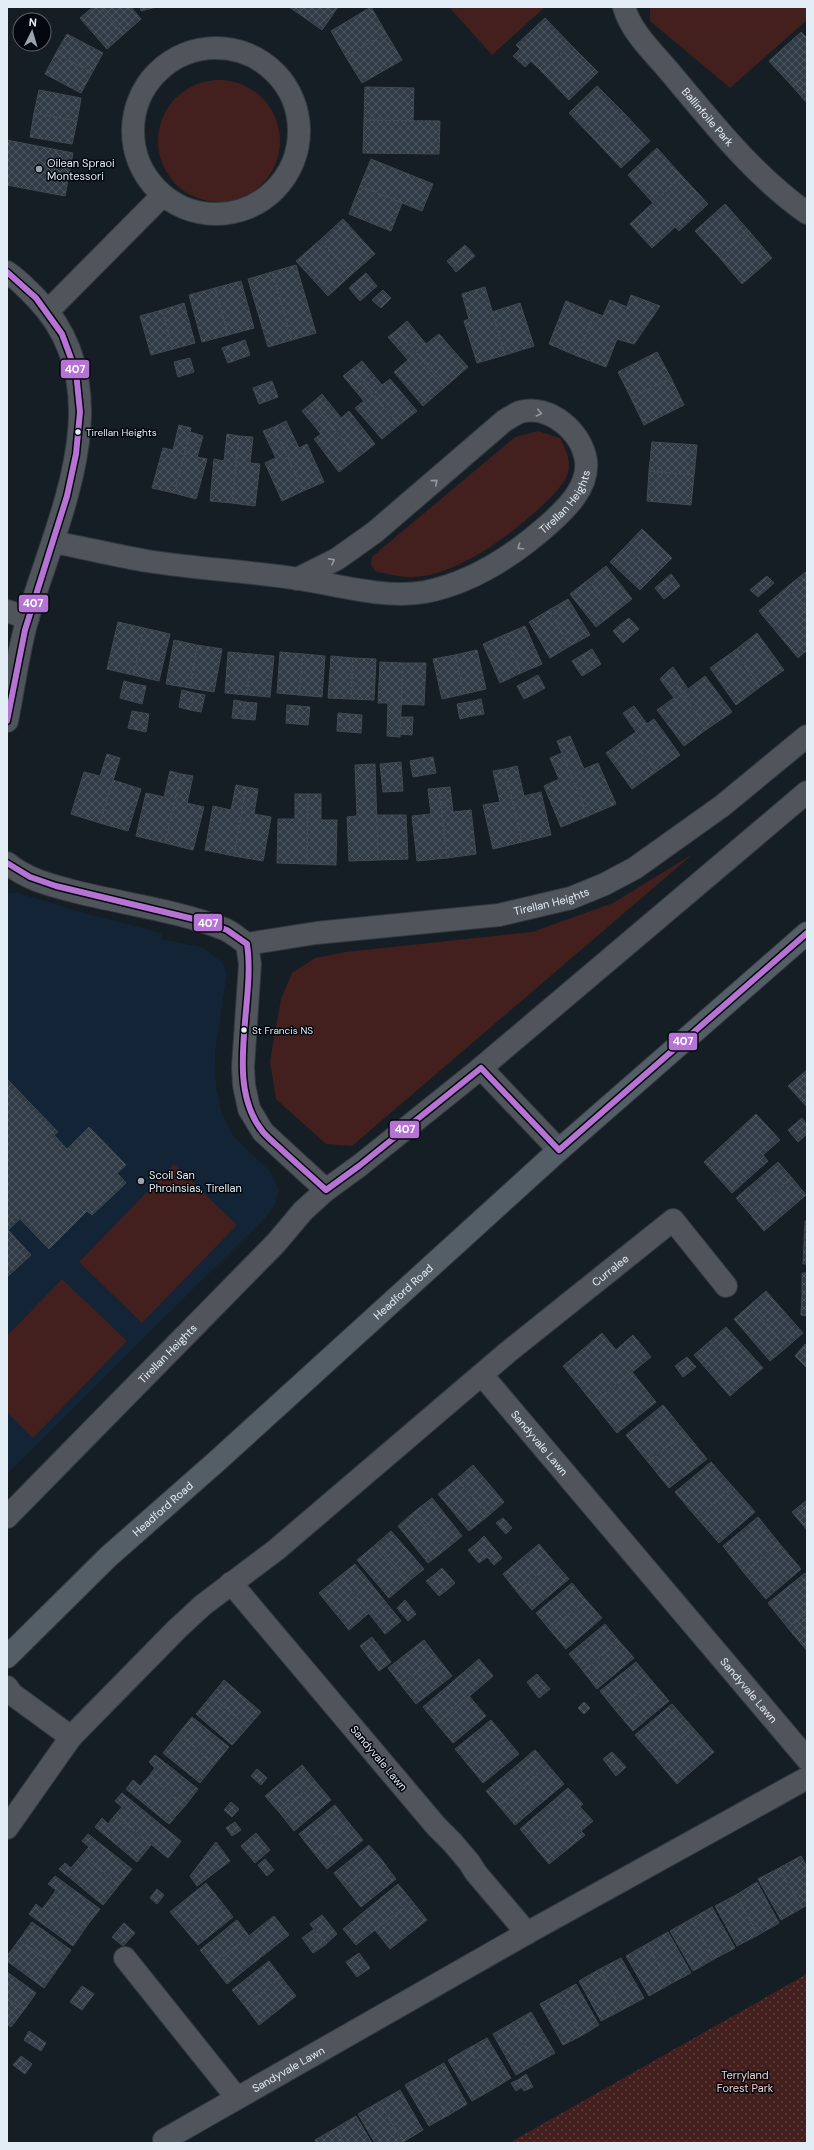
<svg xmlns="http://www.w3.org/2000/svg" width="814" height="2150" viewBox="0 0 814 2150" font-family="'DM Sans',sans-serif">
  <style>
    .built { fill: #122435 }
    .grass { fill: #43201e }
    .park { fill: url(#park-dots) }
    .building { fill: url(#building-cross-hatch); stroke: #424950 }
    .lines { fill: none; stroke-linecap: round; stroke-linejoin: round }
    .street-casing { stroke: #343940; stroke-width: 24 }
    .primary-casing { stroke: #343940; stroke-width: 24 }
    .street { stroke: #4f555b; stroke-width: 22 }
    .primary { stroke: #545e66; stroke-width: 22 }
    .bus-1-casing { stroke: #03070d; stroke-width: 9 }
    .bus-1 { stroke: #b673d3; stroke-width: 6 }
    .oneway { stroke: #9299a1 }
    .poi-dot { fill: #9ba4ad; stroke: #03070d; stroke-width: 1.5 }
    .bus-dot { fill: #e3edf6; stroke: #03070d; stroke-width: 1.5 }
    .labels { text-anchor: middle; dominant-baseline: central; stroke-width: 3; stroke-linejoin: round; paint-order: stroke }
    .bus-label { font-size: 10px; fill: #e3edf6; stroke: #03070d; text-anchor: start }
    .street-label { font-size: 11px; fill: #e3edf6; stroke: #03070d }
    .poi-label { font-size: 11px; fill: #e3edf6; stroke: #03070d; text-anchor: start }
    .park-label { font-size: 11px; fill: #f4d1cc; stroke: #03070d }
    .line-badge { stroke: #03070d; stroke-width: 1.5 }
    .badge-label { font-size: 11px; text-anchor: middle; font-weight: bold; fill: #fff }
  </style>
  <defs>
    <pattern id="park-dots" width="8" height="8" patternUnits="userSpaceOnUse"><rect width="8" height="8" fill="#43201e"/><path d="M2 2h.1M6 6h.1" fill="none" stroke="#5e413f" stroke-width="1.8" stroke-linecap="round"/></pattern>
    <pattern id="building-cross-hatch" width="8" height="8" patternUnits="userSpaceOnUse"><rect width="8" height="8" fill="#303b45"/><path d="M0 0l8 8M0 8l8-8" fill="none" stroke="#4e5860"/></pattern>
  </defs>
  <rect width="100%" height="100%" fill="#151d25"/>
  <path class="built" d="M7,893H19L77,911L162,933L161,939L202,947L222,962L227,972L215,1053L216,1086L222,1113L234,1137L270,1171L279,1190L275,1205L267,1216L7,1474Z"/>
  <path class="grass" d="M449,7H545L492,55Z
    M650,7H807V20L730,88L650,21Z
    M158 141a61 61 0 1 1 122 0a61 61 0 1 1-122 0Z
    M538,431L560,438C566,449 571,461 568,473C563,493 511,533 493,545C476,557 445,573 424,576C408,579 391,575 375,571L371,565L372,557L380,550L515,437Z
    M693,854L352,1146L326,1144L276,1099L270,1061L281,999L292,973L315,958L346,952L532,932L613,903Z
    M174,1164L237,1225L142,1323L79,1262Z
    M62,1279L127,1341L33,1438L7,1412V1336Z"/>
  <path class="park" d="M807,1974V2143H509Z"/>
  <path class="building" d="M93,7H100L124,34L107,49L80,18Z
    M100,7H131L141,19L124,34Z
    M140,7H156L141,11Z
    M289,7H302L298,13Z
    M302,7H338L322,30L298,13Z
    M371,7L386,33L346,57L331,31Z
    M545,18L571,45L542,72L531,61L525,67L513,56L520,49L516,45Z
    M801,32L807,38V73L792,86L769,61Z
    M386,33L402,60L362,83L346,57Z
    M67,34L103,53L92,73L56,53Z
    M571,45L598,72L569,100L542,72Z
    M56,53L92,73L81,93L45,74Z
    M807,73V103L792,86Z
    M597,86L624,113L595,140L569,113Z
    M365,87L414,88L413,121L364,120Z
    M39,90L81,98L77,121L34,113Z
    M34,113L77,121L72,144L30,137Z
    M624,113L650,141L621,168L595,140Z
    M364,120L440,121L439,154L363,153Z
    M7,140L73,153L65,196L7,185Z
    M657,148L682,176L653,203L628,175Z
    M371,159L433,184L422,211L360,186Z
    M682,176L708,204L679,231L675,227L652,248L630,224Z
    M360,186L402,203L391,231L349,214Z
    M725,204L749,231L719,257L695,231Z
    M343,219L375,254L351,275L320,240Z
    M749,231L772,258L742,284L719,257Z
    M320,240L351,275L328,296L296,261Z
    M465,245L475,256L456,272L447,261Z
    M296,265L316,333L292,340L272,272Z
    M272,272L292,340L268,347L248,279Z
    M366,273L377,286L360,301L349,288Z
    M241,281L254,328L228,335L215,288Z
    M485,287L505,355L477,363L464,321L469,319L462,294Z
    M215,288L228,335L202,342L189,295Z
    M383,290L391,298L381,308L372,300Z
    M631,295L660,306L634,344L617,339L606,367L577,356L595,313L603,316L610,300L627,307Z
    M566,301L595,313L577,356L549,344Z
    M184,303L195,343L173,349L162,310Z
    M520,303L534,346L505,355L492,312Z
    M162,310L173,349L151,355L140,316Z
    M407,321L426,344L439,334L468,367L445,387L397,330Z
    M397,330L445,387L423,406L394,372L408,360L388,337Z
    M245,340L250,355L228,363L222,348Z
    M657,352L671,378L631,398L618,372Z
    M190,358L194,372L178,377L174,362Z
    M362,361L382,385L390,379L417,411L399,425L352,369Z
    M352,369L399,425L382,439L355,408L364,401L343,376Z
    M671,378L684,405L644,425L631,398Z
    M272,381L278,397L259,404L253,388Z
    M322,394L341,418L349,411L375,444L357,458L313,402Z
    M313,402L357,458L339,472L314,439L321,434L302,411Z
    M286,421L299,448L307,444L324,482L303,491L274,427Z
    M179,425L191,428L174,493L152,488L163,448L173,450Z
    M274,427L303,491L282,501L265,463L276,458L263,431Z
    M190,432L203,436L197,457L207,459L196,499L174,493Z
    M227,434L239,436L232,503L210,501L214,459L224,461Z
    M239,436L253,437L250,463L260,464L255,506L232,503Z
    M652,442L697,445L694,475L649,471Z
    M649,471L694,475L691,505L647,501Z
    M642,529L672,558L656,574L626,546Z
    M626,546L656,574L640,590L610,562Z
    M606,566L632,599L614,613L588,580Z
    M807,571V611L787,587Z
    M671,574L680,586L672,593L663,581Z
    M767,576L774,583L758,597L750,590Z
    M588,580L614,613L596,627L570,594Z
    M663,581L672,593L664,599L655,588Z
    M787,587L807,611V650L798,658L759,611Z
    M568,599L590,635L570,646L549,610Z
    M549,610L570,646L550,658L529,622Z
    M629,618L639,629L631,636L621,624Z
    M118,622L144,628L133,675L107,669Z
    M621,624L631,636L623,643L613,631Z
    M525,626L542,664L521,673L504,635Z
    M144,628L170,634L159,681L133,675Z
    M757,633L784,670L760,687L734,651Z
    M504,635L521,673L500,683L483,644Z
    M174,640L197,645L190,688L166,684Z
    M197,645L222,649L214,692L190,688Z
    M592,649L601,664L592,670L582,655Z
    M477,650L486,689L464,694L455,655Z
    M734,651L760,687L736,705L710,668Z
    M228,652L251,654L247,695L225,693Z
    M280,652L303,654L299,695L277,693Z
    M251,654L274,656L270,697L247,695Z
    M303,654L325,656L322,697L299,695Z
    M455,655L464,694L442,699L433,659Z
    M582,655L592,670L582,676L572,661Z
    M331,656L353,658L351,699L328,698Z
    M353,658L376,659L374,700L351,699Z
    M380,662L403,663L400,737L387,736L388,703H378Z
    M403,663H426L424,705L401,704Z
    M673,667L688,689L705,676L732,712L707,729L667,672Z
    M667,672L707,729L684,746L657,710L674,698L660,679Z
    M538,675L545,688L534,694L527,681Z
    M124,681L135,684L131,701L120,698Z
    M527,681L534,694L524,699L517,686Z
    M135,684L146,686L142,704L131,701Z
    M182,690L194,693L190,710L179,707Z
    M194,693L205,695L201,712L190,710Z
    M481,699L484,714L472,716L469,702Z
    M234,700L245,702L243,719L232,718Z
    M245,702L257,703L255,720L243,719Z
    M469,702L472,716L460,719L457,704Z
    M287,705L299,706L297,724L286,723Z
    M299,706L310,707L308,725L297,724Z
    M634,706L647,724L654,719L680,755L656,772L630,736L636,732L623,713Z
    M132,711L149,714L146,732L128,728Z
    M338,713L350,714L349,732L337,731Z
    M350,714L362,715L361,733L349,732Z
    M401,717H413L412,735L399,734Z
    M570,736L584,769L598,763L616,804L588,816L557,741Z
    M630,736L656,772L632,789L606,753Z
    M562,753L588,816L561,827L544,786L559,779L550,758Z
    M107,754L120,758L100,823L71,814L84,772L100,776Z
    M433,757L436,773L413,777L410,761Z
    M401,762L403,791L383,792L380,764Z
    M375,764L378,860L349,861L347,817L357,816L355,765Z
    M517,766L524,796L541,792L551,835L522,842L505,769Z
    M505,769L522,842L493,849L483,805L500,802L493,771Z
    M170,771L181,774L165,843L136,836L146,793L164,797Z
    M181,774L193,776L187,803L204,807L193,850L165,843Z
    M113,780L141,789L128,831L100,823Z
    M236,785L246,787L234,856L205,850L213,806L231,810Z
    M246,787L258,789L254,814L271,817L263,861L234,856Z
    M450,787L453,812L471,810L476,854L447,858L439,788Z
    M439,788L447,858L417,861L412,816L431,814L428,789Z
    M295,794H308L307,864L277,863L278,819H295Z
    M308,794H321V820H337L336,865L307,864Z
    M377,815H406L408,859L378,860Z
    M807,1070V1107L788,1086Z
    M7,1079L58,1132L54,1135L67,1149L89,1127L126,1165L117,1173L126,1183L92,1215L87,1211L49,1249L20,1219L8,1230L31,1255L7,1277Z
    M756,1114L780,1140L763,1155L768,1161L732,1193L704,1162Z
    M802,1118L807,1125V1134L798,1142L788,1130Z
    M778,1162L792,1178L750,1214L736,1198Z
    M792,1178L806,1195L764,1231L750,1214Z
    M805,1221H807V1242H804Z
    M804,1242H807V1264H803Z
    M802,1273H807V1294H802Z
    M766,1291L803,1333L787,1347L750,1305Z
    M802,1294H807V1316L801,1315Z
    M750,1305L787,1347L770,1361L734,1319Z
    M726,1327L763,1368L746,1382L710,1341Z
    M602,1333L616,1350L633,1335L651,1357L593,1403L563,1366Z
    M710,1341L746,1382L730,1396L694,1355Z
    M805,1344L807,1346L806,1367L795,1356Z
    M687,1357L696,1367L683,1377L675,1366Z
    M632,1372L656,1402L617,1433L593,1403Z
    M663,1405L685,1432L648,1462L626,1435Z
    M685,1432L707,1459L669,1488L648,1462Z
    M711,1462L733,1487L697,1518L675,1492Z
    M473,1465L504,1502L488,1516L457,1479Z
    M457,1479L488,1516L469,1531L438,1494Z
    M733,1487L755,1512L719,1543L697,1518Z
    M432,1498L462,1536L445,1550L414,1512Z
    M807,1500V1530L792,1512Z
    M414,1512L445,1550L428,1563L398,1526Z
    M758,1517L779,1543L744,1573L723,1546Z
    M503,1518L512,1528L506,1534L496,1523Z
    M391,1531L424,1569L408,1582L375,1545Z
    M484,1536L502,1558L494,1565L476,1544Z
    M779,1543L801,1569L766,1599L744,1573Z
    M476,1544L487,1557L479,1563L468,1550Z
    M539,1544L554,1562L517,1592L503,1574Z
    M375,1545L408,1582L389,1598L357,1560Z
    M554,1562L569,1579L532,1610L517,1592Z
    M355,1564L401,1621L385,1634L340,1576Z
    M442,1568L455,1583L447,1590L434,1575Z
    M805,1573L807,1576V1613L788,1628L768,1603Z
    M434,1575L447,1590L439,1596L426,1581Z
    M340,1576L369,1613L349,1630L319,1593Z
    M572,1583L586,1600L550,1630L536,1613Z
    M405,1600L416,1614L408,1621L397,1608Z
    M586,1600L602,1618L566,1649L550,1630Z
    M807,1613V1651L788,1628Z
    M605,1624L619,1641L583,1671L569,1654Z
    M372,1637L391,1662L379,1671L360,1646Z
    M424,1640L437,1657L401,1685L388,1668Z
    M619,1641L634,1658L597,1689L583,1671Z
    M437,1657L452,1676L416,1704L401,1685Z
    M479,1659L493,1676L437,1724L423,1707Z
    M636,1662L652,1681L616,1711L600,1691Z
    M537,1674L550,1689L539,1698L527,1682Z
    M224,1680L261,1712L248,1727L211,1696Z
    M652,1681L669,1701L633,1731L616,1711Z
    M211,1696L248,1727L232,1745L196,1714Z
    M469,1696L486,1716L453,1743L437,1724Z
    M584,1702L590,1708L584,1714L578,1708Z
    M672,1704L693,1728L656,1759L635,1735Z
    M192,1717L229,1747L215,1764L178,1734Z
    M491,1720L505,1737L469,1766L455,1749Z
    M693,1728L714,1752L677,1784L656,1759Z
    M178,1734L215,1764L200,1783L163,1753Z
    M505,1737L519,1754L483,1783L469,1766Z
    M535,1750L548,1765L499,1806L486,1791Z
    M612,1752L626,1767L616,1776L603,1759Z
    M155,1755L198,1789L185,1806L149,1776L155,1768L149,1762Z
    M302,1765L316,1782L279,1812L265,1796Z
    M548,1765L564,1784L515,1825L499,1806Z
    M257,1769L267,1778L261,1785L251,1776Z
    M149,1776L185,1806L169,1824L126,1789L133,1780L140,1786Z
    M316,1782L331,1800L294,1831L279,1812Z
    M568,1788L583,1804L534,1846L520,1829Z
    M122,1793L181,1841L168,1858L115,1815L122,1807L115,1801Z
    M231,1802L239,1809L232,1817L224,1810Z
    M335,1805L349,1823L313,1852L299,1834Z
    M580,1807L593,1821L581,1831L585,1835L549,1864L534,1846Z
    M115,1815L151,1845L137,1862L95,1827L102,1818L108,1824Z
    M235,1822L241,1830L232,1836L226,1828Z
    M349,1823L363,1840L327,1869L313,1852Z
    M256,1833L270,1850L255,1863L241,1846Z
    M88,1834L132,1869L119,1885L82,1855L89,1847L82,1841Z
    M216,1842L230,1861L197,1886L190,1876Z
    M369,1845L381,1859L345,1887L334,1873Z
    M82,1855L119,1885L103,1905L59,1869L65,1863L71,1868Z
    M801,1856L807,1867V1905L802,1908L779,1868Z
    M265,1859L274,1870L267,1876L258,1865Z
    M381,1859L396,1879L361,1907L345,1887Z
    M779,1868L802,1908L781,1920L758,1879Z
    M55,1876L100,1909L86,1927L49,1900L56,1890L48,1884Z
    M757,1882L779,1923L758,1935L736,1895Z
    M206,1883L219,1899L184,1928L170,1912Z
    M398,1884L412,1901L356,1945L343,1929Z
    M157,1889L164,1895L157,1904L150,1898Z
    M736,1895L758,1935L737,1946L715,1906Z
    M219,1899L233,1917L198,1945L184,1928Z
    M49,1900L86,1927L73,1946L29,1914L36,1904L42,1909Z
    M412,1901L427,1920L390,1949L375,1930Z
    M712,1907L735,1948L714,1959L691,1919Z
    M322,1915L337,1934L325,1945L310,1924Z
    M274,1916L289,1935L227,1984L212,1965Z
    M691,1919L714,1959L693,1971L670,1931Z
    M237,1920L249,1936L212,1965L200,1950Z
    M32,1922L71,1950L58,1968L19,1940Z
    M124,1923L135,1933L123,1946L112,1937Z
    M313,1930L325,1945L313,1953L302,1938Z
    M668,1932L691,1973L670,1984L647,1944Z
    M19,1940L58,1968L44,1988L7,1961V1956Z
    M647,1944L670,1984L649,1996L626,1956Z
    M359,1953L370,1968L357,1977L346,1962Z
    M621,1958L644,1998L622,2010L600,1969Z
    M269,1961L281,1977L245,2006L232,1990Z
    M600,1969L622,2010L601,2021L579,1981Z
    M7,1972L36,1993L24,2010L7,1998Z
    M281,1977L296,1996L259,2025L245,2006Z
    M576,1984L599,2025L581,2036L558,1994Z
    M82,1986L94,1994L82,2010L70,2002Z
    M558,1994L581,2036L563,2045L540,2004Z
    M7,1998L24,2010L11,2027L7,2024Z
    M531,2012L555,2053L535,2064L512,2023Z
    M512,2023L535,2064L516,2075L493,2034Z
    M29,2031L46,2043L41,2051L24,2040Z
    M487,2038L511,2078L493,2089L469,2048Z
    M469,2048L493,2089L472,2101L448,2060Z
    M21,2056L32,2064L25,2074L13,2065Z
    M444,2063L467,2104L447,2116L423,2075Z
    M526,2074L533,2087L524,2091L518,2080Z
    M423,2075L447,2116L429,2126L405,2085Z
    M518,2080L522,2087L516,2091L511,2083Z
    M400,2090L423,2130L403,2142L379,2102Z
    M379,2102L403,2142L401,2143H375L358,2114Z
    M356,2116L372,2143H344L336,2128Z
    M336,2128L344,2143H316L315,2140Z"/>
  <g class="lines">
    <defs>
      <g id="street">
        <path id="s1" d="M624,7C631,32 653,52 669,71C711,121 753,175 807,213"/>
        <circle cx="216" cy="131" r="83"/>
        <path d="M7,272C18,279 27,289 36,298C124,389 58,516 28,617C18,651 14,687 7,721"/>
        <path d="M48,311L162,196"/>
        <path id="s2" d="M53,542C85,548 116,556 147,561C197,569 248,571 299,579C339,585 384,599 425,592C471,583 513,556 548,525C566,509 589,487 586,461C582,432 550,404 520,412C515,414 509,418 504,421L375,532L337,559L297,579"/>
        <path d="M7,611L28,618"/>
        <path d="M7,863C26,879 50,885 73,891C123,904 176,910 224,929C232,932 239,939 247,944L250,964L243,1067L244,1085L249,1109L263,1132L326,1190L359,1166L481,1068L559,1150"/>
        <path id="s3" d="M247,944L316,933L499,915L571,898L605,884L635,868L722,806L807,736"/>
        <path d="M481,1068L807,792"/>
        <path id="s4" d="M482,1375L807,1759"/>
        <path id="s5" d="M7,1517L276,1243L303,1211L326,1190"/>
        <path d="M7,1687L12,1694L71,1737L7,1828"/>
        <path id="s6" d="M71,1737L177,1629L203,1605L276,1550L508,1352L673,1220L726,1286"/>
        <path d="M527,1933L807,1778"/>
        <path d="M125,1958L237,2098"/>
        <path id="s7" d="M164,2140L527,1933L476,1873L469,1862L452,1842L436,1826L231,1583"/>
      </g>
      <g id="primary">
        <path id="s8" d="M7,1657L108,1557L217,1461L559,1150L807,933"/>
      </g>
    </defs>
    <use href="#street" class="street-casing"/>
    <use href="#primary" class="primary-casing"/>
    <use href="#street" class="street"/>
    <use href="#primary" class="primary"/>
    <defs>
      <path id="bus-1" d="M7,272L36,298L62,334L76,372L80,412L76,454L67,496L25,630L7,721
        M7,863L30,877L56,886L206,922L227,930L247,944C256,1002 223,1083 263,1132C269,1139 277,1145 283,1151C297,1164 312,1177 326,1190L359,1166L481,1068L559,1150
        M559,1150L807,933"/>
    </defs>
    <use href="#bus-1" class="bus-1-casing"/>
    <use href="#bus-1" class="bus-1"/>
  </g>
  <defs><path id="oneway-chevron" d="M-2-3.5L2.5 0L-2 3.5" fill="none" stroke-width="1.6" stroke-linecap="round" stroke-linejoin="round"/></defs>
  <g class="oneway">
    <use href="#oneway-chevron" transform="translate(539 413) rotate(12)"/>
    <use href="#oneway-chevron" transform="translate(435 482) rotate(-40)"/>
    <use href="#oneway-chevron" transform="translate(520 547) rotate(146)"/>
    <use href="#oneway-chevron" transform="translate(332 561) rotate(-27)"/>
  </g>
  <g class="poi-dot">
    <circle cx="39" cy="169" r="4"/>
    <circle cx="141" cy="1181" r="4"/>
  </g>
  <g class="bus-dot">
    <circle cx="78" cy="432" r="3.5"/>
    <circle cx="244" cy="1030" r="3.5"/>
  </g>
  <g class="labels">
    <g class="bus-label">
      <text x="86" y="432">Tirellan Heights</text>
      <text x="252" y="1030">St Francis NS</text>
    </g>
    <g class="street-label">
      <text stroke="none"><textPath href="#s1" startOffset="139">Ballinfoile Park</textPath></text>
      <text stroke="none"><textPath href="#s2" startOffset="547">Tirellan Heights</textPath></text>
      <text stroke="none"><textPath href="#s3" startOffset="308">Tirellan Heights</textPath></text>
      <text stroke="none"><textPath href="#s6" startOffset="714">Curralee</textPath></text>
      <text stroke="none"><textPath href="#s8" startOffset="539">Headford Road</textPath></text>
      <text stroke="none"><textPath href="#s5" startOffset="229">Tirellan Heights</textPath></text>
      <text stroke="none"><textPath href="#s4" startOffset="89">Sandyvale Lawn</textPath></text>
      <text stroke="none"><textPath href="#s8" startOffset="215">Headford Road</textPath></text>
      <text stroke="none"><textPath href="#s4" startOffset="413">Sandyvale Lawn</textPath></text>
      <text transform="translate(379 1758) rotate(50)">Sandyvale Lawn</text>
      <text stroke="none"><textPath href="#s7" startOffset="143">Sandyvale Lawn</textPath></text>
    </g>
    <g class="poi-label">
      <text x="47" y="163">Oilean Spraoi<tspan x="47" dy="13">Montessori</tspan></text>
      <text x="149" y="1175">Scoil San<tspan x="149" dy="13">Phroinsias, Tirellan</tspan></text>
    </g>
    <g class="park-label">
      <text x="745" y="2075">Terryland<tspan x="745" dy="13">Forest Park</tspan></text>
    </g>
  </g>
  <g class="line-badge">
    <rect x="60" y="359" width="30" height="20" rx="4" fill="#b673d3"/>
    <rect x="18" y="594" width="31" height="19" rx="4" fill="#b673d3"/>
    <rect x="193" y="913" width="30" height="19" rx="4" fill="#b673d3"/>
    <rect x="668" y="1032" width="30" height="19" rx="4" fill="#b673d3"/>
    <rect x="389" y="1120" width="31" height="19" rx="4" fill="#b673d3"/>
  </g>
  <g class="badge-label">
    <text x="75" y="373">407</text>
    <text x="33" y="607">407</text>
    <text x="208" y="927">407</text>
    <text x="683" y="1045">407</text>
    <text x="405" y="1133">407</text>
  </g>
  <rect width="814" height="2150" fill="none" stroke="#e3edf6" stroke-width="16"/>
  <g transform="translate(32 32) rotate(5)"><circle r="19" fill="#03070d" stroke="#5d636a"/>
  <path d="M0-3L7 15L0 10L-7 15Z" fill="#9ba4ad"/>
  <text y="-6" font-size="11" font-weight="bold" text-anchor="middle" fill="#e3edf6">N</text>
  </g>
</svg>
